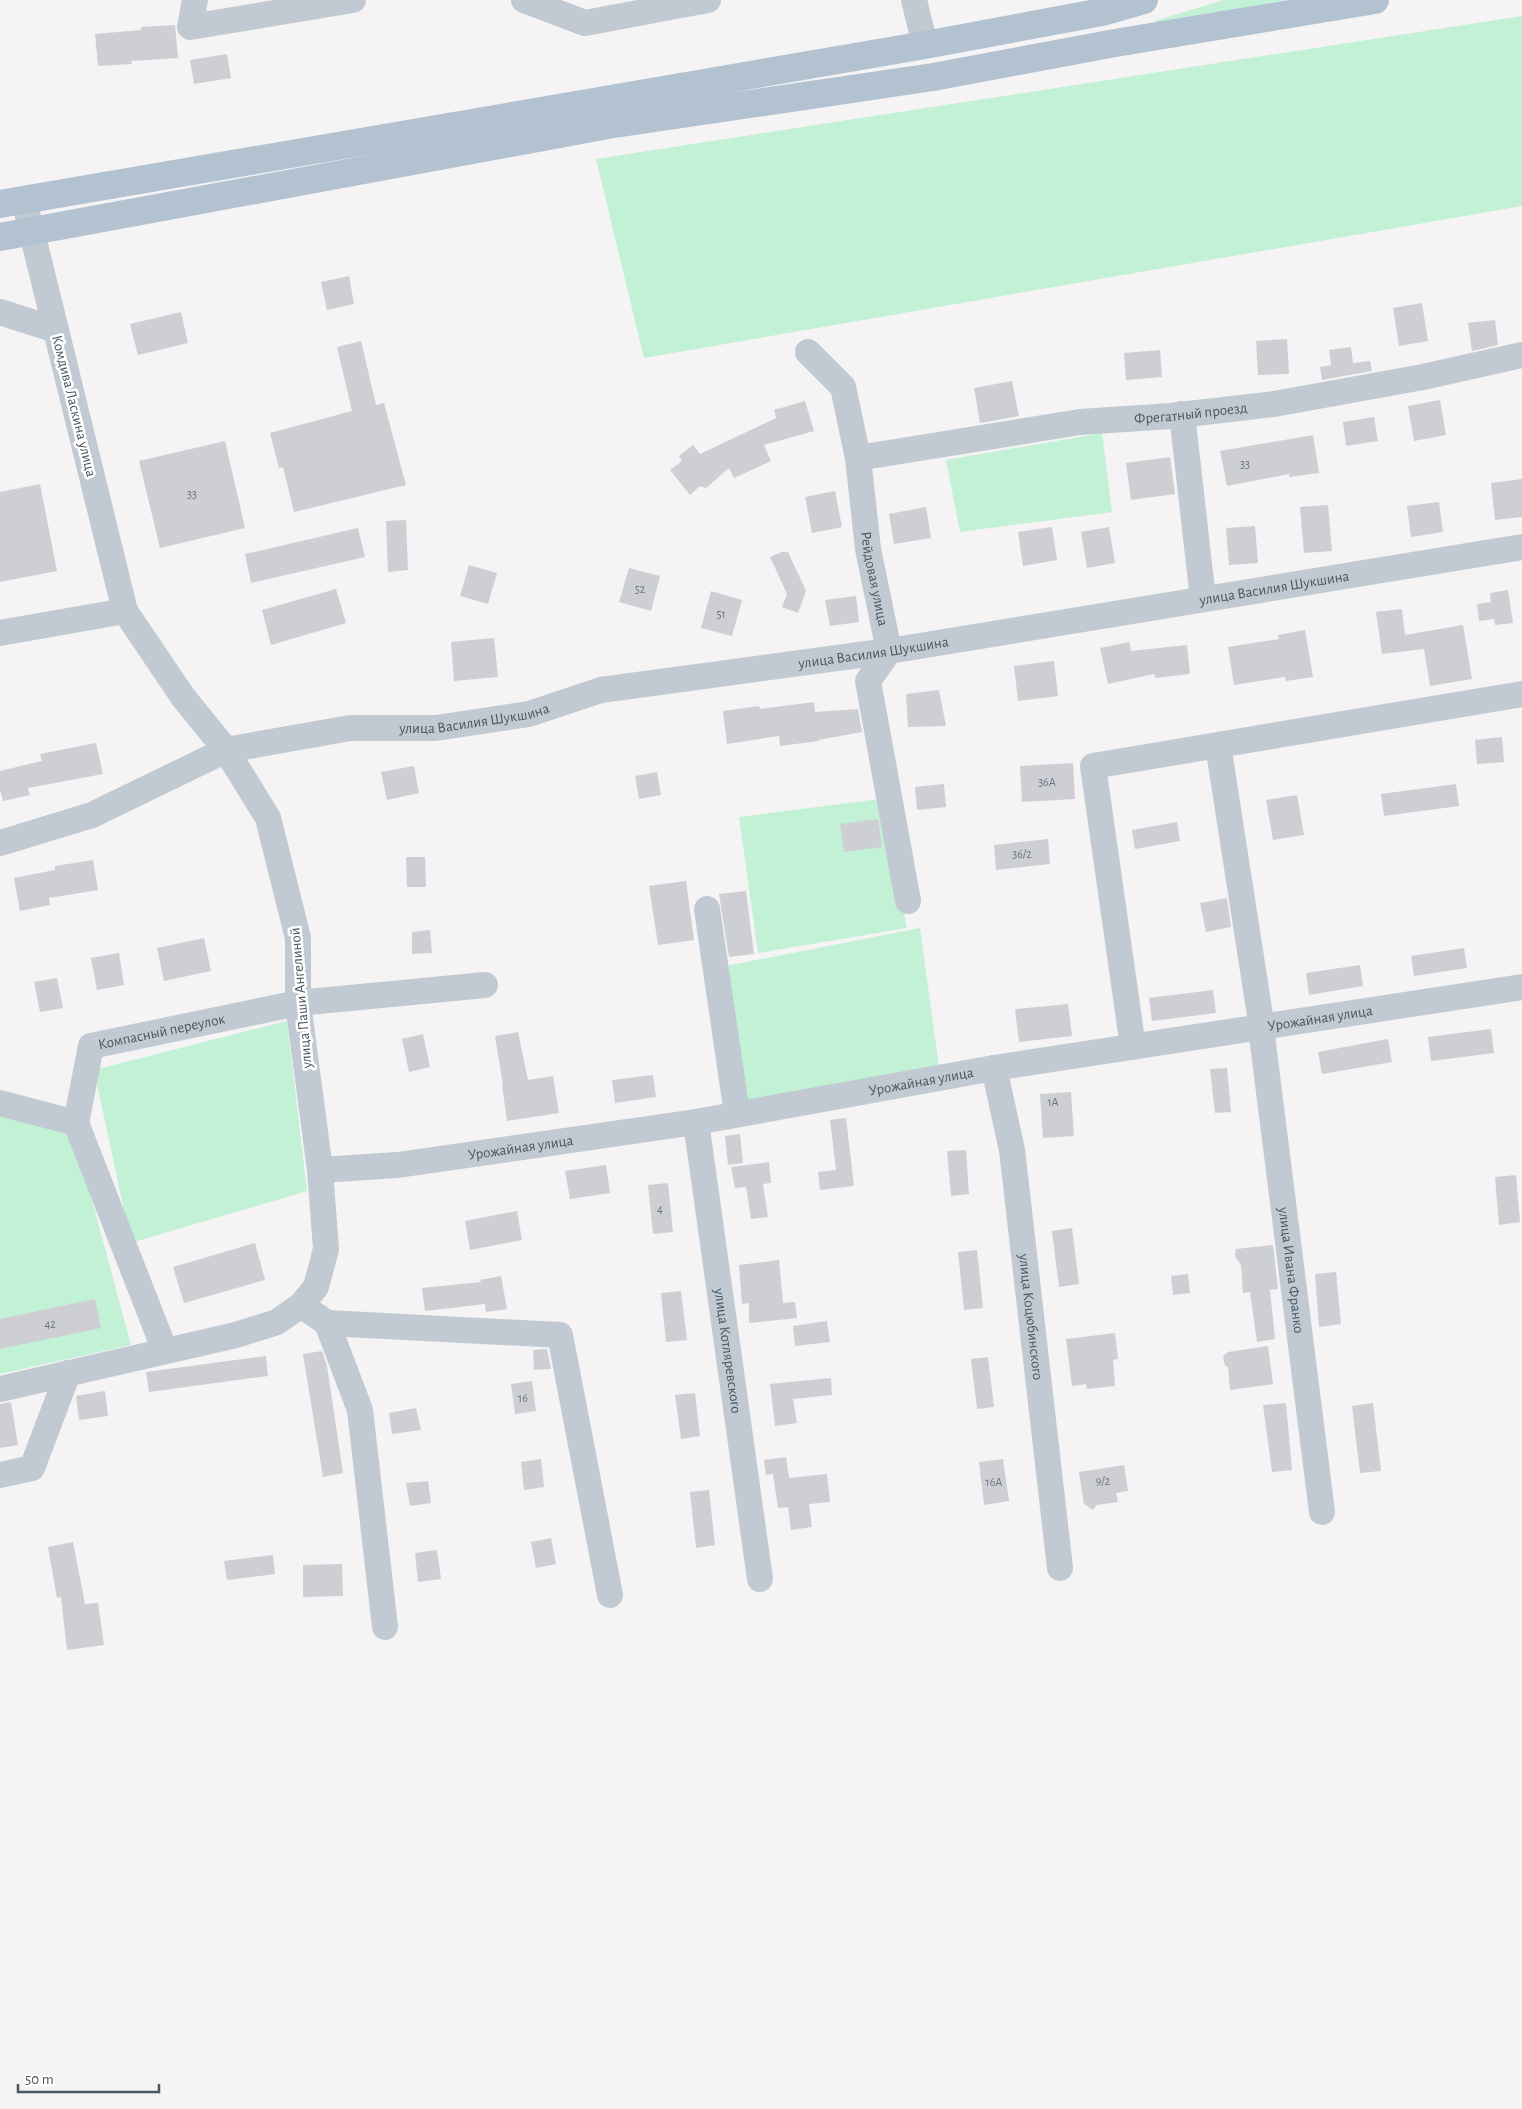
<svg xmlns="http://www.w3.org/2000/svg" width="1522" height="2109" viewBox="0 0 1522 2109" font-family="'Alegreya Sans',sans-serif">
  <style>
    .green { fill: #c3f1d5 }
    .building { fill: #cdcfd5 }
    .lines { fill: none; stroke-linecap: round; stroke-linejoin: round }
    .minor { stroke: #c1cad2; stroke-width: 26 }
    .major { stroke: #b3c2d1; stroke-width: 28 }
    .labels { text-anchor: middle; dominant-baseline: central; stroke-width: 5; stroke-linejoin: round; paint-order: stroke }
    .number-label { font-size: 12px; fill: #6b747e }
    .street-label { font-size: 15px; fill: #4a5661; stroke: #fff }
  </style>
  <rect width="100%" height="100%" fill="#f5f3f3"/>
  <path class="green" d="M1223,0H1287L1154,26L1155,21Z
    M1522,16V206L644,358L596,159Z
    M1102,433L1112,512L960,532L946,460Z
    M880,799L907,928L758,953L739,817Z
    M920,928L939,1067L741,1106L726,966Z
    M287,1021L307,1191L131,1243L94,1070Z
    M0,1111L73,1130L131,1345L0,1374Z"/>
  <path class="building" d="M175,25L178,58L131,61L132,64L98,66L95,34L141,30V27Z
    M227,54L231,78L194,84L190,60Z
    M349,276L354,304L327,310L321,282Z
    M1422,303L1428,341L1399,346L1393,308Z
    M181,312L188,343L138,355L130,324Z
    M1495,320L1498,345L1472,351L1468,323Z
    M1287,339L1289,374L1258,375L1256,341Z
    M361,341L376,405L384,403L406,485L294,512L283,467L279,468L270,433L352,411L337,347Z
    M1351,347L1353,363L1370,361L1372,371L1322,380L1320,367L1331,365L1329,350Z
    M1160,350L1162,377L1126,380L1124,353Z
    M1012,381L1019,416L980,423L974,388Z
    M1440,400L1446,435L1414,441L1408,406Z
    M805,401L814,431L764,445L771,461L734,478L729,468L706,488L700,486L690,495L670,470L682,461L679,456L693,445L700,454L776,418L774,410Z
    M1374,417L1378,441L1346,446L1343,422Z
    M1313,435L1319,473L1289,477V474L1227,486L1220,451Z
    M225,441L245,528L160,548L139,461Z
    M1170,457L1175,494L1131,500L1126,463Z
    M1522,479V517L1495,520L1491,483Z
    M40,484L57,571L0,582V492Z
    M835,491L842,527L812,533L805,497Z
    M1439,502L1443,532L1411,537L1407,506Z
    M1328,505L1332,551L1304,553L1300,507Z
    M926,507L931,538L894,544L889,514Z
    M406,520L408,570L388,572L386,521Z
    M1255,526L1258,563L1229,565L1226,528Z
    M1052,527L1057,560L1023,566L1018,532Z
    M1109,527L1115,563L1087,568L1081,532Z
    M358,528L365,557L251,583L245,554Z
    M782,552H788L806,591L798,613L782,607L787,594L770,557Z
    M469,565L497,573L488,604L460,596Z
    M629,568L660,576L651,611L619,602Z
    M336,589L346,623L271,645L262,610Z
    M1508,590L1513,623L1495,625L1494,619L1479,621L1477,604L1491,602L1490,593Z
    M711,591L742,600L732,636L701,628Z
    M856,596L859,622L830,626L825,600Z
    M1402,609L1405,635L1463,625L1472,679L1430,686L1424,649L1382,654L1376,612Z
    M1305,630L1313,677L1286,681L1285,677L1234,685L1228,647L1279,639L1278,635Z
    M494,638L498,677L454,681L451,642Z
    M1129,642L1131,651L1187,645L1190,674L1155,678L1154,674L1108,684L1100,648Z
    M1054,661L1058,696L1018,701L1014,666Z
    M939,690L946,726L908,727L906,694Z
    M814,702L815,712L858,709L862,732L818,740L819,741L780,746L779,736L727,744L723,711L759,706L760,709Z
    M1502,737L1504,762L1477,764L1475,740Z
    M96,743L103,774L28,788L30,795L3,801L0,790V771L42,761L40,754Z
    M1073,763L1075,799L1022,802L1020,766Z
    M414,766L419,793L387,800L381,772Z
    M657,772L661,795L639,799L635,776Z
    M944,784L946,807L917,810L915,787Z
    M1456,784L1459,806L1384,816L1381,794Z
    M1297,795L1304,835L1273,840L1266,800Z
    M878,819L882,847L844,852L840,824Z
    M1177,822L1180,841L1135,849L1132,830Z
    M1048,839L1050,864L996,870L994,845Z
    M406,857H425L426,887H407Z
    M93,860L98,890L49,898L50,905L20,911L14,878L55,870V866Z
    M686,881L694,940L658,945L649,886Z
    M746,891L754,954L729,957L719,894Z
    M1227,898L1231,927L1206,932L1200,903Z
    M430,930L432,953L412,954V932Z
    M204,938L211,971L164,981L157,948Z
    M1464,948L1467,968L1414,976L1411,956Z
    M119,953L124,985L97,990L91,958Z
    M1360,965L1363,986L1309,995L1306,973Z
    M57,978L63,1008L40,1012L34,982Z
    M1213,990L1216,1013L1152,1021L1149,998Z
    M1068,1004L1072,1036L1019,1042L1015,1009Z
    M1491,1029L1494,1053L1431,1061L1428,1037Z
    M518,1032L528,1080L553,1076L559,1113L507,1121L502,1085H503L495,1036Z
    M423,1034L430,1067L409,1072L402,1039Z
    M1388,1039L1392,1062L1322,1074L1318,1052Z
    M1227,1068L1231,1112L1215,1113L1210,1069Z
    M653,1075L656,1097L615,1103L612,1080Z
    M1071,1092L1074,1136L1043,1138L1040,1094Z
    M846,1118L854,1186L820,1190L818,1172L836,1170L830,1120Z
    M740,1134L743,1163L728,1165L725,1136Z
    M966,1150L969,1194L951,1196L947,1151Z
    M769,1162L771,1183L763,1184L768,1217L751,1219L746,1187L735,1188L731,1167Z
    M606,1165L610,1193L570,1199L565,1171Z
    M1516,1175L1520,1222L1499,1225L1495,1177Z
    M668,1183L673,1232L653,1234L648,1185Z
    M517,1211L522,1240L470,1250L465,1221Z
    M1072,1228L1079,1284L1059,1287L1052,1231Z
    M255,1243L265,1280L184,1303L173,1267Z
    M1273,1245L1278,1289L1270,1290L1275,1339L1257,1342L1250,1292L1243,1293L1241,1265L1235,1256L1236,1249Z
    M977,1250L983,1308L964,1310L958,1252Z
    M779,1260L783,1303L795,1302L797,1318L749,1323V1303L742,1304L739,1265Z
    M1336,1272L1341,1324L1319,1327L1315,1274Z
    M1188,1274L1190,1293L1173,1295L1171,1276Z
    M501,1276L507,1309L486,1312L485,1304L425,1311L422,1288L481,1282L480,1280Z
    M681,1291L687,1340L666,1342L661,1293Z
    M95,1299L101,1328L0,1349V1319Z
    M827,1321L830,1342L795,1346L793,1326Z
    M1115,1333L1118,1359L1113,1360L1115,1386L1087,1389L1086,1384L1072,1386L1066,1339Z
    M1268,1346L1273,1384L1230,1390L1228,1367L1225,1366L1223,1356L1228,1352Z
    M547,1349L551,1369L534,1370L533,1350Z
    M322,1351L327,1366L343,1473L323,1477L303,1354Z
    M266,1356L268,1376L149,1392L146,1372Z
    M988,1357L994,1407L977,1409L971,1359Z
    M831,1378L832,1395L793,1399L797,1423L775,1426L770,1384Z
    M532,1381L536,1411L515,1414L511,1384Z
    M105,1391L108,1416L79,1420L76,1396Z
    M695,1393L700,1436L681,1439L675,1395Z
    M11,1402L18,1445L0,1448V1404Z
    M1286,1403L1292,1470L1272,1472L1263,1405Z
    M1373,1403L1381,1471L1360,1473L1352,1406Z
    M416,1408L421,1430L392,1434L389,1413Z
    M786,1457L789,1478L827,1474L830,1502L809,1504L812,1527L791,1530L788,1507L778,1508L773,1474L766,1475L764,1460Z
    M541,1459L544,1487L524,1490L521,1462Z
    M1003,1459L1009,1501L984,1505L979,1462Z
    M1124,1465L1128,1491L1116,1493L1118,1502L1097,1505L1093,1510L1084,1504L1079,1472Z
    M428,1481L431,1503L410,1506L406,1483Z
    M709,1490L715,1545L696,1548L690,1492Z
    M551,1538L556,1564L536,1568L531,1542Z
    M73,1542L85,1604L98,1603L104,1645L67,1650L61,1597L57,1598L48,1547Z
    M437,1550L441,1579L418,1582L415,1553Z
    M273,1555L275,1574L227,1580L224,1561Z
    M342,1564L343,1596L303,1597V1565Z"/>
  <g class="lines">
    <g class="minor">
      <path d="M195,0L190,27L353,0"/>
      <path d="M524,0L585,23L708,0"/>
      <path d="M914,0L925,45"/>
      <path d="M0,312L56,330"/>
      <path id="s1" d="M808,352L843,387L858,458L868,549L889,651L868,681L908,901"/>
      <path d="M1182,414L1203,599"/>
      <path id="s2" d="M858,458L1080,422L1171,416L1274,404L1423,377L1522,355"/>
      <path d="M0,633L125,611"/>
      <path d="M1218,745L1262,1028"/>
      <path id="s3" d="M0,843L92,815L226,750L350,728H436L529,714L601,690L889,651L1522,547"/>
      <path d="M707,909L737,1114"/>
      <path id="s4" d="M1261,1028L1322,1512"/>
      <path d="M1133,1047L1093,766L1522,694"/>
      <path id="s5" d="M994,1068L1012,1150L1060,1568"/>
      <path id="s6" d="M0,1103L76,1123L91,1046L298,1003L485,985"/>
      <path id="s7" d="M696,1122L760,1579"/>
      <path d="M76,1123L165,1351"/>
      <path id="s8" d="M320,1170L398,1165L696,1122L994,1068L1522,987"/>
      <path d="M301,1305L327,1323L560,1335L610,1595"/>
      <path d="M327,1323L360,1410L385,1627"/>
      <path d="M0,1389L236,1335L277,1322L301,1305L316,1287L326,1249L320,1170L298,1003V938L268,818L226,750L183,697L125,611L24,200"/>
      <path d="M0,1475L32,1468L68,1373"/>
    </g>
    <path class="major" d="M0,204L925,45L1102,12L1144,0
      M0,237L608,125L933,77L1115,43L1375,0"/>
  </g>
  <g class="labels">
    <g class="number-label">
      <text x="1245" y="464">33</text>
      <text x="192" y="494">33</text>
      <text x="640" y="589">52</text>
      <text x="721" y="614">51</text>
      <text x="1047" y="782">36А</text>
      <text x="1022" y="854">36/2</text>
      <text x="1053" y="1102">1А</text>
      <text x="660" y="1209">4</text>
      <text x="50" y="1324">42</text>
      <text x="523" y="1398">16</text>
      <text x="1103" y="1481">9/2</text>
      <text x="994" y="1482">16А</text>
    </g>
    <g class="street-label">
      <text transform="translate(74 406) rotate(76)">Комдива Ласкина улица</text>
      <text stroke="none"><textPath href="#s2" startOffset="336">Фрегатный проезд</textPath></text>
      <text stroke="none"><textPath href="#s1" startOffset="244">Рейдовая улица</textPath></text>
      <text stroke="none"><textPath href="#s3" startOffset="1308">улица Василия Шукшина</textPath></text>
      <text stroke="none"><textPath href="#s3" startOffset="902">улица Василия Шукшина</textPath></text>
      <text stroke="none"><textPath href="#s3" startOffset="496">улица Василия Шукшина</textPath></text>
      <text transform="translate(301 998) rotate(-95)">улица Паши Ангелиной</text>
      <text stroke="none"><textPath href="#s8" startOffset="1012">Урожайная улица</textPath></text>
      <text stroke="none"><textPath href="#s6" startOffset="229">Компасный переулок</textPath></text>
      <text stroke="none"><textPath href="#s8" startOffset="608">Урожайная улица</textPath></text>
      <text stroke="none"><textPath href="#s8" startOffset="202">Урожайная улица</textPath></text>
      <text stroke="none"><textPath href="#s4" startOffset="244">улица Ивана Франко</textPath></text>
      <text stroke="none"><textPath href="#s5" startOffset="252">улица Коцюбинского</textPath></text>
      <text stroke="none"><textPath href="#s7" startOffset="231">улица Котляревского</textPath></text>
    </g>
  </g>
  <path d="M18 2084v8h141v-8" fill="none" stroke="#4a5661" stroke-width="2.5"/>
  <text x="25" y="2084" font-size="15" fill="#4a5661" stroke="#ffffff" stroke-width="4" paint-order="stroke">50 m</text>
</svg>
